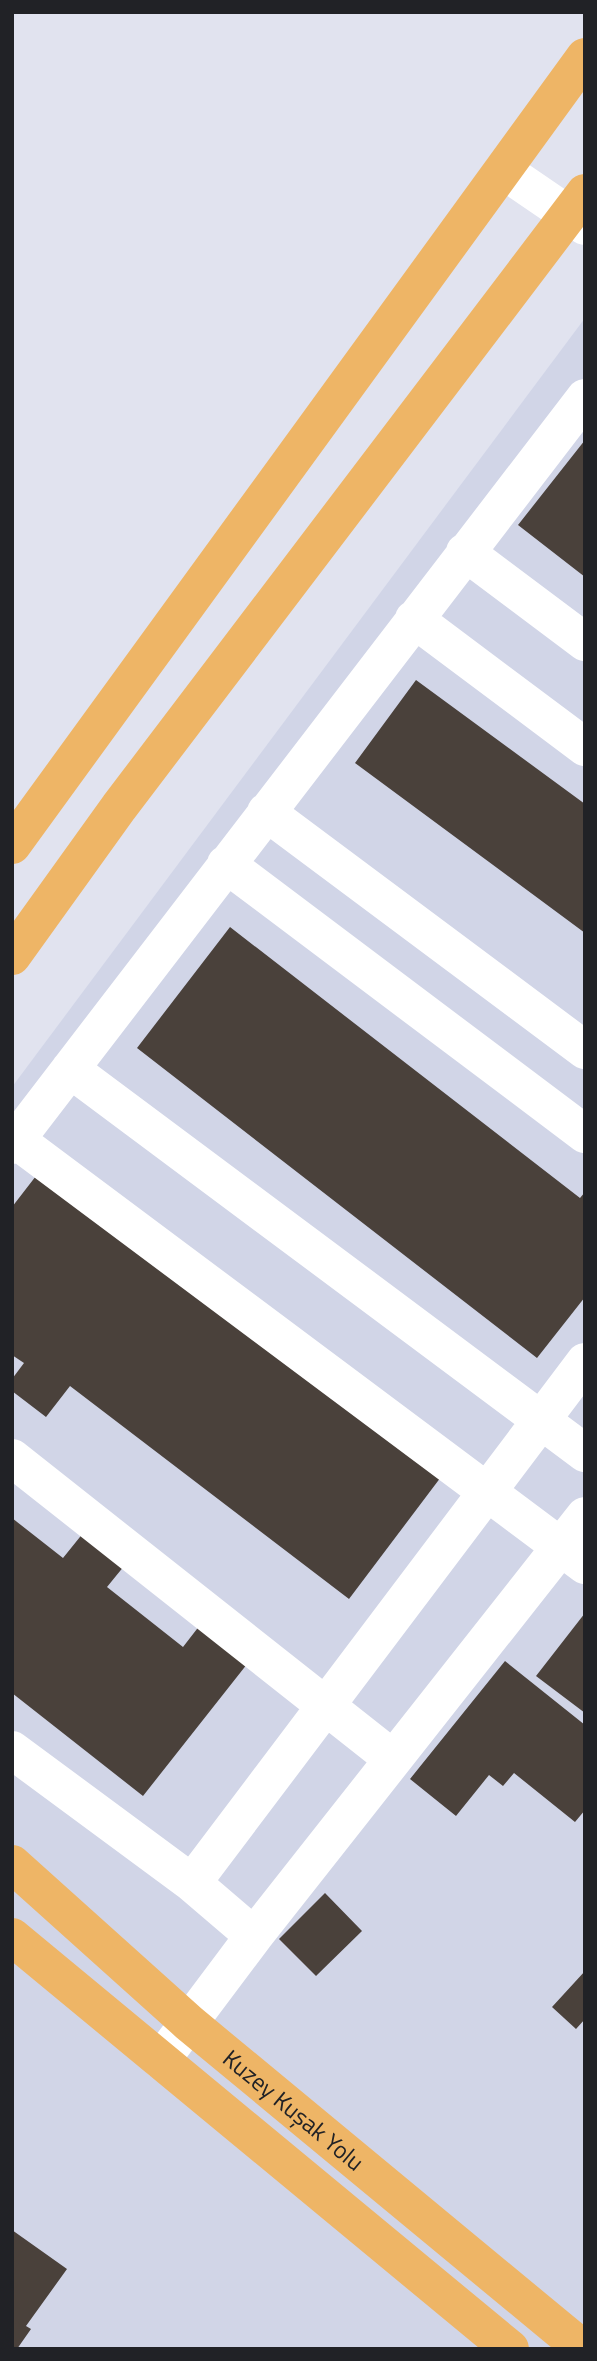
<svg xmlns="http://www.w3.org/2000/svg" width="597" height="2361" viewBox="0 0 597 2361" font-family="'Titillium Web',sans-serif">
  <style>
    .built { fill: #d1d5e7 }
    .building { fill: #4a413b }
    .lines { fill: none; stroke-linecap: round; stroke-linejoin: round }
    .minor { stroke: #fff; stroke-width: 38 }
    .major { stroke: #eeb566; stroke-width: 38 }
    .labels { text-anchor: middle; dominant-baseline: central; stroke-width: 7; stroke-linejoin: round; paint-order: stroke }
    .street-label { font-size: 24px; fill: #212226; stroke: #eef1fc }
  </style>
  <rect width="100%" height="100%" fill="#e1e3ef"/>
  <path class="built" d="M585,318V2349H12V1087Z"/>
  <path class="building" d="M585,440V577L518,525Z
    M416,680L585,804V933L355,763Z
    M230,927L580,1198L585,1192V1297L537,1358L137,1048Z
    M46,1163L447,1469L349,1599L70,1386L46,1417L12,1391V1379L24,1363L12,1355V1207Z
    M12,1518L63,1558L88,1527L129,1560L107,1587L183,1647L207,1616L255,1654L143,1796L12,1693Z
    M585,1613V1713L536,1676Z
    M505,1661L585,1725V1810L575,1822L514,1773L503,1786L489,1775L456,1816L410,1779Z
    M325,1893L362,1931L316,1976L279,1939Z
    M585,1971V2019L576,2029L552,2007Z
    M12,2230L67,2269L26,2326L31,2329L17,2349H12Z"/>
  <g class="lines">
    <path class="minor" d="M503,170L585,226
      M465,552L585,642
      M414,619L585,747
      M266,812L585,1050
      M226,864L585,1134
      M70,1069L585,1453
      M16,1140L585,1565
      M12,1145L585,398
      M585,1362L192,1883L254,1936L585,1516
      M12,1458L393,1759
      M12,1750L192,1883
      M161,2060L254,1936"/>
    <g class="major">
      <path d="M12,845L585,57"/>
      <path d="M12,956L119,807L585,193"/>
      <path id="s1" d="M12,1864L189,2023L583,2349"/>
      <path d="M12,1937L510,2349"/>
    </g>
  </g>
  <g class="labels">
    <g class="street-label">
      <text stroke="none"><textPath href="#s1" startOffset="374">Kuzey Kuşak Yolu</textPath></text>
    </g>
  </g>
  <rect width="597" height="2361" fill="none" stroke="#212226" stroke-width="28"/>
</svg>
